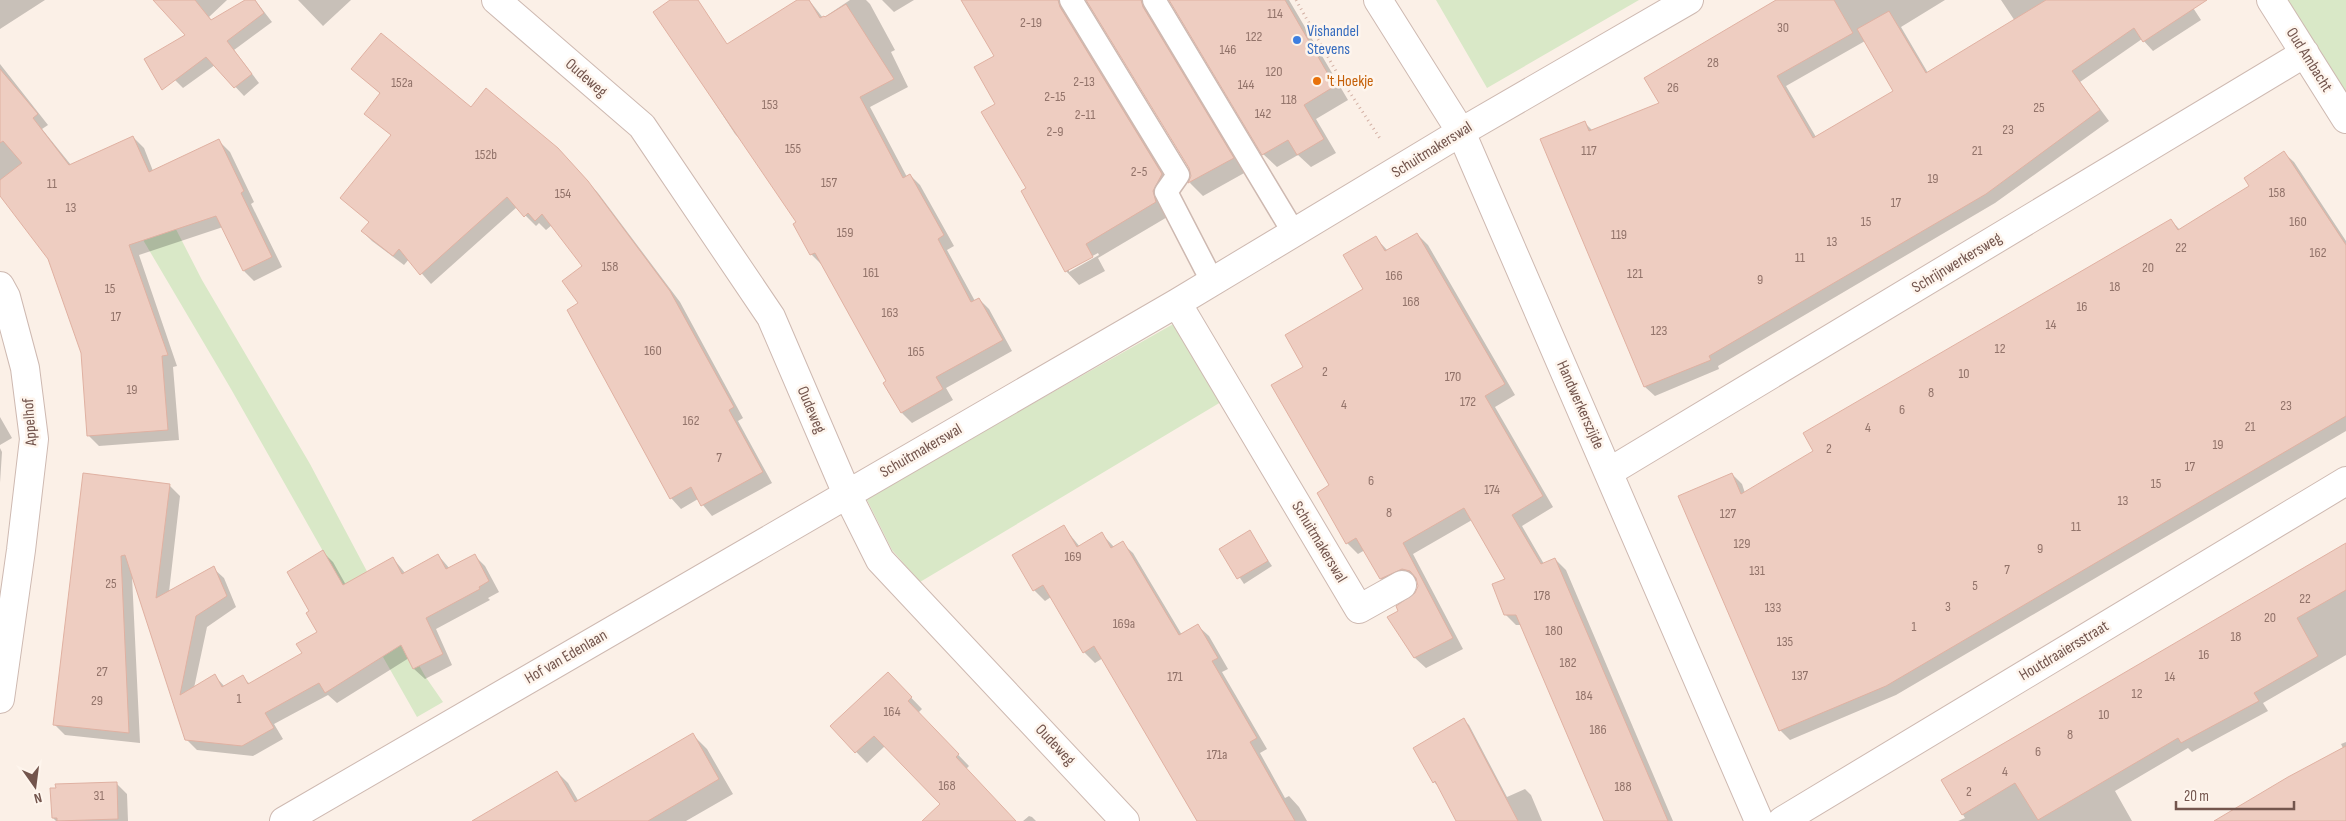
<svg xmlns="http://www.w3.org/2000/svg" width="2346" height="821" viewBox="0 0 2346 821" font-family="'Sofia Sans Condensed',sans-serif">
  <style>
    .green { fill: #d9e8c7 }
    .shadow { fill: #0003; fill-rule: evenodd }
    .building { fill: #eecdc1; stroke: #e0b1a2 }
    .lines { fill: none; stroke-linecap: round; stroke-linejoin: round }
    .lane-casing { stroke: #ceb9b1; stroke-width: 25 }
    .street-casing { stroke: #ceb9b1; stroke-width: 30 }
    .path { stroke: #d3b0a4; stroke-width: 3; stroke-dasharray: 1 4; stroke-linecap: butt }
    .lane { stroke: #fff; stroke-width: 22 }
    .street { stroke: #fff; stroke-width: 28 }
    .shop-dot { fill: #3f7fe0; stroke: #fef5ed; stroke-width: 2 }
    .food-dot { fill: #e8710a; stroke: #fef5ed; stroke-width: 2 }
    .labels { text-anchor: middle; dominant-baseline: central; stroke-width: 5; stroke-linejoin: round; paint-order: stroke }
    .number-label { font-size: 14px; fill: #92736a }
    .shop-label { font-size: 16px; fill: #366cbe; stroke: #fef5ed; text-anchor: start }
    .street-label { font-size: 16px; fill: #73554d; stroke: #fef5ed }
    .food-label { font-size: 16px; fill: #c56008; stroke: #fef5ed; text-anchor: start }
  </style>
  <rect width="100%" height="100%" fill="#fbf0e7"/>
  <path class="green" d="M1436,0H1639L1487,88Z
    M2285,0H2346V95Z
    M139,157L202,280L310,464L379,594L425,676L443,702L417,717L231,389L126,211Z
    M1175,323L1221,402L920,582L892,550L866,498Z"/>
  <path class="shadow" d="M0,0H45L0,29Z
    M174,0H227L209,17L212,21L248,0H255L272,22L234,50L259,83L244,96L215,65L183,88L175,80L187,35Z
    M298,0H351L323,26Z
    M799,0H809L823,18L850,0H866L870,4L895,50L891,52L908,87L870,107L907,177L910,175L920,185L954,246L947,250L975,301L979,299L989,309L1012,351L946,388L953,400L912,423L902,413L885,383L887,382L822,265L811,254L798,222L745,144L735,134L711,97L748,70Z
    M882,0H914L894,12Z
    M963,0H1084L1077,2L1175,189L1169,216L1098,258L1105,271L1079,285L1066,271L1023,192L1028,189L997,105L996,56ZM1098,253L1099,255L1069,272V269Z
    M1086,0H1167L1160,2L1246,172L1203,196L1190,183L1192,176L1190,168Z
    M1169,0H1289L1348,100L1316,119L1336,153L1311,167L1298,155L1277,167L1263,154Z
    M1778,0H1945L1901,27L1928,73L2015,21L2001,0H2188L2201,20L2153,51L2142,39L2080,82L2109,121L1995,203L1718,366L1719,369L1655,396L1645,387L1541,140L1584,122L1593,131L1661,103ZM1865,41L1894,91L1816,137L1786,86Z
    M0,64L48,125L42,129L71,165L133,137L144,148L153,171L219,141L230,152L254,202L251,204L282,267L254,281L244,271L223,227L139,255L177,366L173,367L179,440L99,446L88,435L82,353L49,258L0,195Z
    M353,69L471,109L558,149L598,193L680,302L743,418L738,421L772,483L712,516L698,499L681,509L671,498L580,303L584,266L552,225L546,230L539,223L536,226L517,207L431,284L409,259L404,265L372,241L362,231L370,223L342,198L392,136L366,113L381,94Z
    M2284,153L2294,162L2346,241V431L1896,695L1790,740L1780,730L1732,474L1742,484L1745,493L1815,451L2171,220L2180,230L2251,186Z
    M1417,234L1428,245L1515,395L1495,407L1553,507L1522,526L1544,564L1555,559L1566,570L1673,821H1606L1522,625H1516L1505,614L1507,580L1472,520L1413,554L1463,649L1426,668L1415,658L1389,618L1400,612L1416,594L1419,586L1418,581L1413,580L1392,589L1381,579L1365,550L1358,554L1347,543L1331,486L1304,367L1365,290L1375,237L1388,251Z
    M0,417L12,438L0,445Z
    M0,448L2,452L0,483Z
    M84,474L169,485L180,496L169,592L213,568L224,578L236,607L207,627L194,688L215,676L225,687L242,677L250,684L303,654L319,632L311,612L323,552L333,562L346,585L393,558L405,573L438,555L450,569L475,556L485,566L499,592L488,598L490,600L436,629L452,665L425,679L414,669L409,658L337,703L328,695L274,724L283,739L253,756L197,750L186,739L132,576L140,743L65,735L54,724Z
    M1063,526L1080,547L1102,534L1114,547L1122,543L1133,553L1182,635L1198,626L1209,636L1228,669L1222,672L1267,749L1260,753L1285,798L1289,796L1299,807L1307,821H1197L1103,658L1095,663L1084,652L1051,597L1045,601L1034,590Z
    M1249,532L1272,566L1244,584L1221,549Z
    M2346,544V655L2263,703L2268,711L2192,752L2188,748L2115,791L2132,821H1958L1965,818L1942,780Z
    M899,685L922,709L918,713L969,766L966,769L1015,821H927L941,805L885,746L867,763L831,726Z
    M1463,719L1469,725L1507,797L1525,789L1531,795L1542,821H1458L1440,788L1434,782L1414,749Z
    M693,735L707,749L733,794L686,821H610Z
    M2346,742V821H2215L2343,748L2341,744Z
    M557,772L568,783L590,821H502Z
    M116,783L127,794L128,821H56L53,818Z
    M1029,816L1032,817L1036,821H1023Z"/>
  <path class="building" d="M153,0H195L211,20L245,0H255L264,13L227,41L252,74L234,88L206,57L162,90L144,59L185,35Z
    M670,0H698L727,44L797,0H809L820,18L824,16L825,17L846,4L894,79L860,97L903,178L910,174L944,235L938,239L971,302L979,298L1003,340L936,377L943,389L901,413L883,383L886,381L815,253L810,255L793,224L796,222L653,12Z
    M961,0H1058L1060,7L1162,174L1153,191L1156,202L1086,244L1093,257L1065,272L1021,191L1026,188L981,112L995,104L974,67L994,56Z
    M1086,0H1141L1143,7L1234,158L1188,183L1191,176L1189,168Z
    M1169,0H1285L1335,86L1304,105L1324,139L1297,155L1288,140L1262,155Z
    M1776,0H1834L1853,33L1777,76L1813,138L1893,91L1857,29L1889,11L1926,73L2046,0H2207L2143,42L2134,28L2072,71L2100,110L1986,194L1709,356L1711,360L1644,387L1540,139L1585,121L1589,131L1659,103L1644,78Z
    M381,33L471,107L486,88L558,148L588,181L670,291L734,407L729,410L763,472L701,506L691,487L670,499L567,310L578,303L562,281L582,266L542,214L535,221L528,213L524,217L507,197L420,275L399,249L393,256L361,231L369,222L340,198L391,135L364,114L380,93L351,69Z
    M0,69L38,114L33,118L69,165L133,136L149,172L219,139L244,191L241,193L272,257L243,271L216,216L129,245L168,355L162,356L168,430L87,436L81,353L48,259L0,196V180L22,163L3,141L0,143Z
    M2284,151L2346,245V416L1886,686L1779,731L1678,496L1732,473L1741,494L1813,451L1803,433L2171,219L2178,230L2249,186L2244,178Z
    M1417,233L1505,384L1485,396L1543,496L1512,515L1541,564L1555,558L1668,821H1604L1516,615H1504L1492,584L1505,579L1464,508L1403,543L1453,638L1414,658L1387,617L1398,611L1396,606L1415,593L1418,586L1416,578L1410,571L1402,569L1380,579L1356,538L1346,544L1317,493L1329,485L1271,385L1303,367L1285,335L1363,289L1343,255L1376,236L1385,251Z
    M83,473L170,484L156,598L214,566L227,596L196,616L180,695L215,674L222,687L243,675L248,684L302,653L296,644L317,632L306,613L309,611L287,572L323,550L343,585L393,557L402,574L438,554L446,569L475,554L489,581L479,587L480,589L426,618L443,654L413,669L401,645L325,693L319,683L265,713L274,728L242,746L185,740L125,555L121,556L129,733L53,725Z
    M1064,525L1077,547L1102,532L1111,548L1123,541L1179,635L1198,624L1218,658L1212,661L1257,738L1250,742L1295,821H1197L1094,646L1083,653L1043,585L1033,591L1012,555Z
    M1250,530L1268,561L1237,579L1219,549Z
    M2346,543V590L2297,618L2318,656L2254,693L2259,701L2181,743L2178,738L2038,820L2015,783L1962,815L1941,780Z
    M888,672L912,697L908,701L959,754L956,757L1016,821H922L940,804L874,736L855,753L830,726Z
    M1464,718L1480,749L1518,821H1456L1435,781L1433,783L1413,748Z
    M693,733L719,779L648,821H472L557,771L575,802Z
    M2346,746V821H2214L2288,777Z
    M117,782L118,819L57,821V818H52L50,788H56L55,784Z"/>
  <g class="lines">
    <defs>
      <path id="lane" d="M1071,0L1178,175L1166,192L1212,281
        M1154,0L1294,233"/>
      <path id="street" d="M496,0L642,126L771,317L847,494L880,560L1125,821
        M1378,0L1461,132L1759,821
        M2271,0L2346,119
        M0,286L6,297L25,368L34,439L21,550L0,699
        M1177,303L1359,609L1402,585
        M1609,472L2305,53
        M284,821L1177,303L1461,132L1689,0
        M1782,821L2346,481"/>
    </defs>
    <use href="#lane" class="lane-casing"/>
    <use href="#street" class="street-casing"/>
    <path class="path" d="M1296,0L1337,73L1381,140"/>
    <use href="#lane" class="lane"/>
    <use href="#street" class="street"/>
  </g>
  <circle class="shop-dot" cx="1297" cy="40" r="5"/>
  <circle class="food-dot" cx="1317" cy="81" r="5"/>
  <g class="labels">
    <g class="number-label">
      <text x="1275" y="13">114</text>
      <text x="1031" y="22">2-19</text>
      <text x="1783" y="27">30</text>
      <text x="1254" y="36">122</text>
      <text x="1228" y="49">146</text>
      <text x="1713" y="62">28</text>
      <text x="1274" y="71">120</text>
      <text x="1084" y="81">2-13</text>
      <text x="402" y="82">152a</text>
      <text x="1246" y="84">144</text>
      <text x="1673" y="87">26</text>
      <text x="1055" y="96">2-15</text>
      <text x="1289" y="99">118</text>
      <text x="770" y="104">153</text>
      <text x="2039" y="107">25</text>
      <text x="1263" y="113">142</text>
      <text x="1085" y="114">2-11</text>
      <text x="2008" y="129">23</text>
      <text x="1055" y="131">2-9</text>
      <text x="793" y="148">155</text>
      <text x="1589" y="150">117</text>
      <text x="1977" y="150">21</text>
      <text x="486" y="154">152b</text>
      <text x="1139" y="171">2-5</text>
      <text x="1933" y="178">19</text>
      <text x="829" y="182">157</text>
      <text x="52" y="183">11</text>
      <text x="2277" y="192">158</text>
      <text x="563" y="193">154</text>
      <text x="1896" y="202">17</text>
      <text x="71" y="207">13</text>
      <text x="1866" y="221">15</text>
      <text x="2298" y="221">160</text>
      <text x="845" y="232">159</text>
      <text x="1619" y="234">119</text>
      <text x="1832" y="241">13</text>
      <text x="2181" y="247">22</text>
      <text x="2318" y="252">162</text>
      <text x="1800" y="257">11</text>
      <text x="610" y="266">158</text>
      <text x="2148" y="267">20</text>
      <text x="871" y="272">161</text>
      <text x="1635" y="273">121</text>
      <text x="1394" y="275">166</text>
      <text x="1760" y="279">9</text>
      <text x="2115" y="286">18</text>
      <text x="110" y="288">15</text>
      <text x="1411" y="301">168</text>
      <text x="2082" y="306">16</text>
      <text x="890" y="312">163</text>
      <text x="116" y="316">17</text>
      <text x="2051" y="324">14</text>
      <text x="1659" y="330">123</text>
      <text x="2000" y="348">12</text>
      <text x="653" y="350">160</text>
      <text x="916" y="351">165</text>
      <text x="1325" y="371">2</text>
      <text x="1964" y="373">10</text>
      <text x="1453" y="376">170</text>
      <text x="132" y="389">19</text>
      <text x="1931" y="392">8</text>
      <text x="1468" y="401">172</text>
      <text x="1344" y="404">4</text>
      <text x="2286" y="405">23</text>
      <text x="1902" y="409">6</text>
      <text x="691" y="420">162</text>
      <text x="2250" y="426">21</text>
      <text x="1868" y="427">4</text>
      <text x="2218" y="444">19</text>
      <text x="1829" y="448">2</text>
      <text x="719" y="457">7</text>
      <text x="2190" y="466">17</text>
      <text x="1371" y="480">6</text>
      <text x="2156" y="483">15</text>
      <text x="1492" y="489">174</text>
      <text x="2123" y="500">13</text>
      <text x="1389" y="512">8</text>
      <text x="1728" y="513">127</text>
      <text x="2076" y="526">11</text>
      <text x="1742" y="543">129</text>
      <text x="2040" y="548">9</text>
      <text x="1073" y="556">169</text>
      <text x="2007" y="569">7</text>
      <text x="1757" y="570">131</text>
      <text x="111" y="583">25</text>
      <text x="1975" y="585">5</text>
      <text x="1542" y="595">178</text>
      <text x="2305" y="598">22</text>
      <text x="1948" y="606">3</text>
      <text x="1773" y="607">133</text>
      <text x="2270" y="617">20</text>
      <text x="1124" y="623">169a</text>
      <text x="1914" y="626">1</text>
      <text x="1554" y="630">180</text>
      <text x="2236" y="636">18</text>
      <text x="1785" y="641">135</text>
      <text x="2204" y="654">16</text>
      <text x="1568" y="662">182</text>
      <text x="102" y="671">27</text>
      <text x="1800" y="675">137</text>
      <text x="1175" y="676">171</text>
      <text x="2170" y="676">14</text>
      <text x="2137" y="693">12</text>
      <text x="1584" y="695">184</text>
      <text x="239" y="698">1</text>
      <text x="97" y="700">29</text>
      <text x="892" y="711">164</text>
      <text x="2104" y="714">10</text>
      <text x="1598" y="729">186</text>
      <text x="2070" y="734">8</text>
      <text x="2038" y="751">6</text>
      <text x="1217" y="754">171a</text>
      <text x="2005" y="771">4</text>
      <text x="947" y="785">168</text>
      <text x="1623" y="786">188</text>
      <text x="1969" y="791">2</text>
      <text x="99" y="795">31</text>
    </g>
    <g class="shop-label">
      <text x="1307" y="31">Vishandel<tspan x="1307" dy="18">Stevens</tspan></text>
    </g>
    <g class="street-label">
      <text transform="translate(2309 60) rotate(58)">Oud Ambacht</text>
      <text transform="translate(586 78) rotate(41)">Oudeweg</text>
      <text transform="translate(1432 150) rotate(-32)">Schuitmakerswal</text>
      <text transform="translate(1957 263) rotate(-31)">Schrijnwerkersweg</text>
      <text transform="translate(1580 405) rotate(66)">Handwerkerszijde</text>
      <text transform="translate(811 410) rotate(67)">Oudeweg</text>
      <text transform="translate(30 422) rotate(-94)">Appelhof</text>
      <text transform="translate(921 451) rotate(-30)">Schuitmakerswal</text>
      <text transform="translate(1319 542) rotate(59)">Schuitmakerswal</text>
      <text transform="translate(2064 651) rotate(-31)">Houtdraaiersstraat</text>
      <text transform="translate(566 657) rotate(-30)">Hof van Edenlaan</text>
      <text transform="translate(1055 745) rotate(47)">Oudeweg</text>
    </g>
    <g class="food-label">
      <text x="1327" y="81">'t Hoekje</text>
    </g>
  </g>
  <g transform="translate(35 786) rotate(166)" stroke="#fef5ed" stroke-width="4" paint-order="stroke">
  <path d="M0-4L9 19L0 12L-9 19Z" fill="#73554d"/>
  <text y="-8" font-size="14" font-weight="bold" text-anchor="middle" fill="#73554d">N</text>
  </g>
  <path d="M2176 801v8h118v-8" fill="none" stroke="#73554d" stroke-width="2.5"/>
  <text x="2184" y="801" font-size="15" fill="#73554d" stroke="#fef5ed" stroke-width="4" paint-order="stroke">20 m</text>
</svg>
